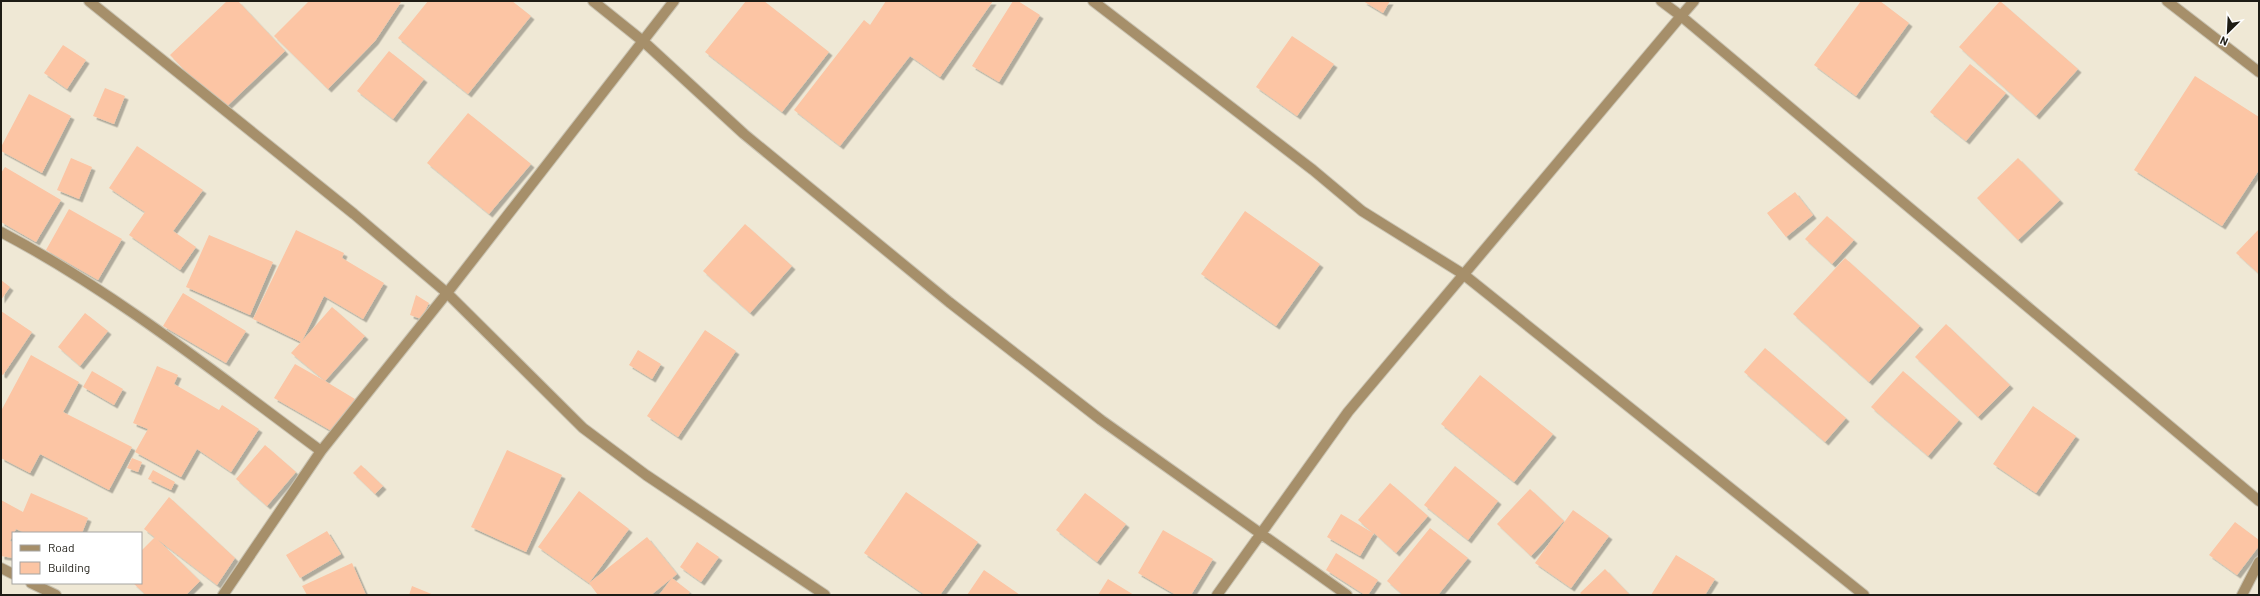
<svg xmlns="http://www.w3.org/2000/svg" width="2260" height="596" viewBox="0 0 2260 596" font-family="Barlow,sans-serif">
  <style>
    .building { fill: #fcc5a4; filter: url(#shadow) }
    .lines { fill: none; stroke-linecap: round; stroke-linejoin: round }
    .minor-casing { stroke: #c9c3b2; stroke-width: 12 }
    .minor { stroke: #a68f6a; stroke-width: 10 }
  </style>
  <defs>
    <filter id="shadow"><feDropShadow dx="3.5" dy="3.5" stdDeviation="0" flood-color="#0004"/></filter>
  </defs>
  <rect width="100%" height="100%" fill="#efe8d5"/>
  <path class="building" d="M227,1H238L285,51L223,110L170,55Z
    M309,1H400L401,2L375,41L328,89L274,36Z
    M428,1H512L531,16L468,94L398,38Z
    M746,1H764L829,52L782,112L705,52Z
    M886,1H993L940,77L910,56L840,146L794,110L864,20L870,25Z
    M1013,1H1018L1040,15L999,82L972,66Z
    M1363,1H1390L1383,13Z
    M1861,1H1880L1909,23L1856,96L1814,65Z
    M2000,1L2078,69L2036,116L1959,47Z
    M1292,36L1334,64L1297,116L1256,87Z
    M63,45L86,60L67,89L44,73Z
    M389,51L424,79L393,119L357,91Z
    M1970,64L2006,93L1966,141L1930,112Z
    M2195,76L2259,117V170L2222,226L2134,170Z
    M105,88L125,96L114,124L93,116Z
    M29,94L71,116L42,173L1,151V147Z
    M468,113L531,164L489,214L427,163Z
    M137,146L203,190L173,231L196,247L180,270L129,235L145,212L109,188Z
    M71,158L92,167L79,199L57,190Z
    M2018,158L2060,200L2018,240L1977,198Z
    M5,167L61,200L36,242L1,222V173Z
    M1795,192L1813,215L1786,237L1767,213Z
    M69,209L122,239L98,280L46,250Z
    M1245,211L1320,264L1276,326L1201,274Z
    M1827,216L1854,240L1832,264L1805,239Z
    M745,224L792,266L750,313L703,271Z
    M2259,229V274L2236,253Z
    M296,230L344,253L342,258L384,283L363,319L324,296L302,341L332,307L365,336L325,381L355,399L335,433L274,398L295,364L325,381L291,353L301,342L253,319Z
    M209,235L273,262L250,315L186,287Z
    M1845,258L1920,326L1869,382L1793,314Z
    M1,280L10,287L1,300Z
    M183,293L246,331L226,363L163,326Z
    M416,295L429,303L421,319L410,315Z
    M1,311L32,332L3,375L1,374Z
    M85,313L108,331L80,366L58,347Z
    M1946,324L2010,385L1978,417L1915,357Z
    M705,330L736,351L678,437L647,416Z
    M1765,348L1846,418L1825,442L1744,372Z
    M638,350L661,364L652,379L629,365Z
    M31,355L79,382L63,412L132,447L109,490L40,454L30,473L1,458V411Z
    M157,366L178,375L174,384L219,410L222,405L259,429L231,472L197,449L181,477L135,452L148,429L133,423Z
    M92,371L123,389L114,405L83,387Z
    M1903,371L1959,420L1928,456L1871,407Z
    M1480,375L1553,434L1514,482L1441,424Z
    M2033,406L2076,436L2036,493L1993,464Z
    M265,445L296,472L267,506L236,479Z
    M507,450L562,475L526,552L471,527Z
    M132,458L142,462L138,472L127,468Z
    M361,465L383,486L375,494L353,473Z
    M1455,466L1498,501L1468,540L1424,505Z
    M153,470L175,482L171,490L148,479Z
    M1390,483L1428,516L1396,553L1374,533L1360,556L1327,537L1341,514L1373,533L1358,520Z
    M1530,489L1564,521L1531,556L1497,524Z
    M579,491L629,529L589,583L538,547Z
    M906,492L978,542L940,595H925L864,553Z
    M31,493L88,518L82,533H25L16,529L10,541L13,542V558L1,556V500L23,512Z
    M1085,493L1126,524L1097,562L1056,530Z
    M169,497L235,558L217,585L144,529Z
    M1573,510L1609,536L1571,588L1535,563Z
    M2235,522L2259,540V546L2237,575L2209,555Z
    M1430,528L1468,558L1438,595H1403L1387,581Z
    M1163,530L1213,559L1191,595H1176L1138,573Z
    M327,531L341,554L300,578L286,555Z
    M155,537L200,581L186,595H146L133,583H141V551Z
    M647,537L677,574L651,595H598L589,583Z
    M697,542L719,557L701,582L680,567Z
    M1336,553L1378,580L1368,595H1365L1326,570Z
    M1676,555L1715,579L1705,595H1651Z
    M352,563L366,595H307L302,586Z
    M1605,569L1630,595H1582L1580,593Z
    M984,570L1020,595H967Z
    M672,578L690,592L688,595H659Z
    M1108,579L1134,595H1098Z
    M412,586L434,595H409Z"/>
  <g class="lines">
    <defs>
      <path id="minor" d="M89,1L354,214L447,293L583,428L646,475L825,595
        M593,1L644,42L744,134L949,302L1101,420L1347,595
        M1093,1L1313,170L1362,211L1463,274L1864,595
        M1694,1L1681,16L2259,501
        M2167,1L2259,72
        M1,232C115,292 218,375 321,451
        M1,568L13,574
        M31,583L56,595
        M223,595L321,451L447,293L674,1
        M1217,595L1348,412L1681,16L1661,1
        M2242,595L2259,562"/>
    </defs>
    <use href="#minor" class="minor-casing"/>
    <use href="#minor" class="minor"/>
  </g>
  <rect width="2260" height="596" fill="none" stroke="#1e1c15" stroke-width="4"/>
  <rect x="12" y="532" width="130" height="52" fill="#ffffff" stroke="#a5a4a1"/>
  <rect x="20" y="545" width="20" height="6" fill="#a68f6a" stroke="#a5a4a1"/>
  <text x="48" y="552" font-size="12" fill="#1e1c15">Road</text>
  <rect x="20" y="562" width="20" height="12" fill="#fcc5a4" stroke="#a5a4a1"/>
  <text x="48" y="572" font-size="12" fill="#1e1c15">Building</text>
  <g transform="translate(2228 32) rotate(204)" stroke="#ffffff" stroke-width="3" paint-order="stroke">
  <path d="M0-3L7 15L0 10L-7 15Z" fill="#1e1c15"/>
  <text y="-6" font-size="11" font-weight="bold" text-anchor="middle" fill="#1e1c15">N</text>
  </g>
</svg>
